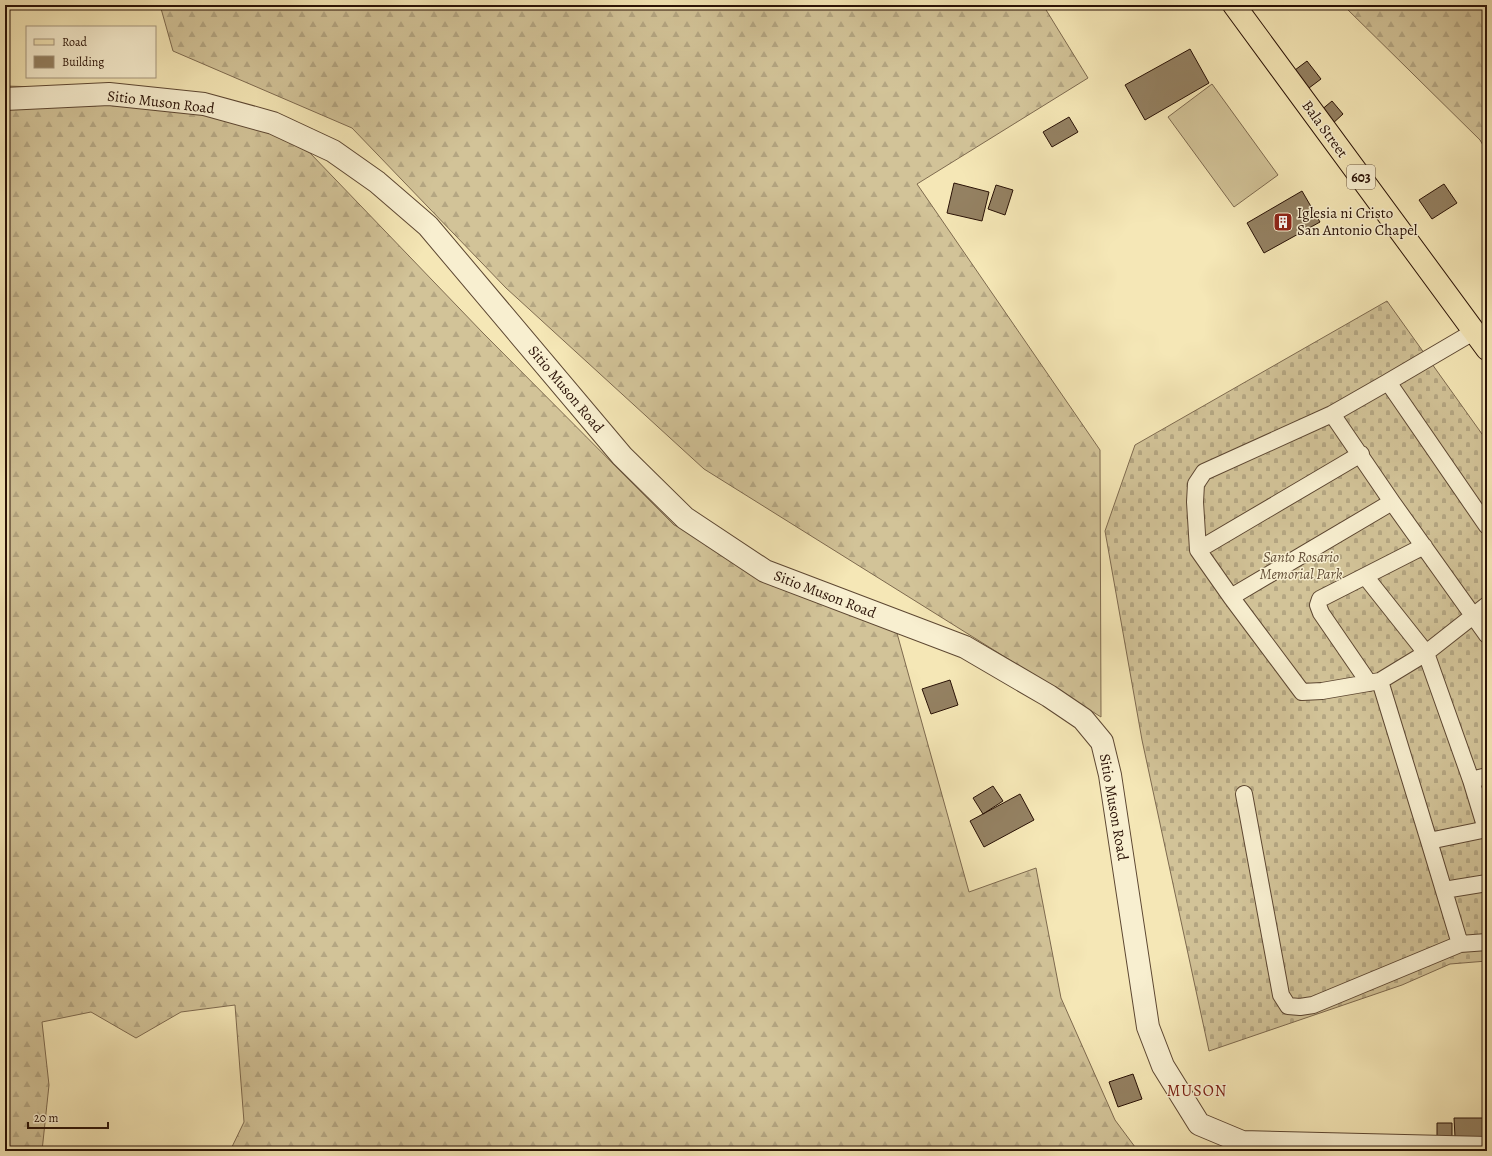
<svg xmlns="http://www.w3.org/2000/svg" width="1492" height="1156" viewBox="0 0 1492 1156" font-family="Alegreya,serif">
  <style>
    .grass { fill: #d2c398; stroke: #7e6a4f }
    .forest { fill: url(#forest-firs); stroke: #7e6a4f }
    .cemetery { fill: url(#cemetery-stones); stroke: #7e6a4f }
    .building { fill: #948162; stroke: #2a1206 }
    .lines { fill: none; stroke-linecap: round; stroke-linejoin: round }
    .lane-casing { stroke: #5d4732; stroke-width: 18 }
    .street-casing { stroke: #5d4732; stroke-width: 24 }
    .primary-casing { stroke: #2a1206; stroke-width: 24 }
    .lane { stroke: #f8efd0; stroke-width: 16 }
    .street { stroke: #f8efd0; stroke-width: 22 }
    .primary { stroke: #f5e7b6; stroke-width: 22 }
    .labels { text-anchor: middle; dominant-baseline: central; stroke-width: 3; stroke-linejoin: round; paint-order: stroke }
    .shield { fill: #f8efd0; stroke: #685443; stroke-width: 1 }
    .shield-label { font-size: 14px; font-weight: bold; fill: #2a1206 }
    .street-label { font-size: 15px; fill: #2a1206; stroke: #f8efd0 }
    .poi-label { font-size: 15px; fill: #2a1206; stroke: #f8efd0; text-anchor: start }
    .park-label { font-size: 15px; font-style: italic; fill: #655039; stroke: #f8efd0 }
    .neighbourhood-label { font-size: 16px; letter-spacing: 1px; fill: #7a1f14; stroke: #f8efd0 }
  </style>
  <defs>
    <pattern id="forest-firs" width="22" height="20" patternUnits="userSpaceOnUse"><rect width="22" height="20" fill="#d2c398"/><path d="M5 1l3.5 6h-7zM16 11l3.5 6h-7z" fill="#b4a682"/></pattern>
    <pattern id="cemetery-stones" width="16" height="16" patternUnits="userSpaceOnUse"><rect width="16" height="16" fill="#d2c398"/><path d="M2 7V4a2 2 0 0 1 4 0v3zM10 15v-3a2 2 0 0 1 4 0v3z" fill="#b4a682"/></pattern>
  </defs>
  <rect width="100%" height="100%" fill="#f5e7b6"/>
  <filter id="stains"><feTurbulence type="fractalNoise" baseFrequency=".005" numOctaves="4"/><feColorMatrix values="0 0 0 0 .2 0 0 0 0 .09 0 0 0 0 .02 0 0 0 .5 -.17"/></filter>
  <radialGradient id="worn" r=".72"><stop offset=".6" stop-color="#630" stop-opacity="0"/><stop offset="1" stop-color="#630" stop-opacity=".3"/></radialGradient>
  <path class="grass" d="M1212,84L1278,175L1234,207L1168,117Z"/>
  <path class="forest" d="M160,5H1043L1088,78L917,184L1100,450L1101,717L704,469L506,288L352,128L173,51Z
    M1343,5H1487V152L1480,140Z
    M5,86L105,89L219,106L310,153L483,333L674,525L895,626L969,892L1036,868L1061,998L1115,1120L1138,1151H230L244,1122L235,1005L181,1012L136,1038L91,1012L42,1022L49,1085L42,1151H5Z"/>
  <path class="cemetery" d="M1387,301L1487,441V961L1450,964L1402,985L1209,1051L1142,740L1105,531L1135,445Z"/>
  <path class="building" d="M1190,49L1209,83L1145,120L1125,85Z
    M1307,61L1321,79L1309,88L1295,70Z
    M1332,101L1343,114L1331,125L1320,111Z
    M1069,117L1078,132L1052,147L1043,132Z
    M954,183L989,192L982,221L947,213Z
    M1444,184L1457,203L1432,219L1419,200Z
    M996,185L1013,190L1005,215L988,209Z
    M1302,191L1320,222L1264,253L1247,223Z
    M950,680L958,705L931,714L922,689Z
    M993,786L1003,801L983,814L973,798Z
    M1020,794L1034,820L984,847L970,821Z
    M1133,1074L1142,1099L1118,1107L1109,1082Z
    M1454,1118H1487V1137H1455Z
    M1437,1123H1452V1137L1437,1138Z"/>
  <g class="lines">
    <defs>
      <path id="lane" d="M1388,382L1475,331
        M1332,414L1392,502L1487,635
        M1198,550L1361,454
        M1365,576L1426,653L1471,780L1486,829
        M1231,597L1392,502
        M1487,605L1426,653L1380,681L1429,841L1460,944L1487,942
        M1380,681L1322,691L1302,692L1231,597L1198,550L1195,502L1196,484L1204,472L1332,414L1388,382L1487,526
        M1369,683L1321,613L1318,605L1320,599L1424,546
        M1471,780L1487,776
        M1244,794L1281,995L1288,1006L1300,1007L1313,1005L1460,944
        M1429,841L1487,829
        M1444,890L1487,883"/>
      <path id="street" d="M5,99L109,94L204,104L273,123L333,151L377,182L428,226L622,456L685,518L765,571L965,647L1049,696L1083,719L1102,742L1110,775L1148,1027L1163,1066L1199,1124L1242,1142L1487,1148"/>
      <path id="primary" d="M1234,5L1487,349"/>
    </defs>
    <use href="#lane" class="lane-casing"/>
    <use href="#street" class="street-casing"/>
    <use href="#primary" class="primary-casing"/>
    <use href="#lane" class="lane"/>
    <use href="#street" class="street"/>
    <use href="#primary" class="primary"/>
  </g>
  <defs>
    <symbol id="building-square" viewBox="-11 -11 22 22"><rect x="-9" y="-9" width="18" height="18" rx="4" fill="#8f2418" stroke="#f8efd0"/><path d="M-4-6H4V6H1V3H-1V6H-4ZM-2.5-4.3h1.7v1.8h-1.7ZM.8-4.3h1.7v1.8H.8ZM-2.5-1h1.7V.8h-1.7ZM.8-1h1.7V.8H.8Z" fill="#fff"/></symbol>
  </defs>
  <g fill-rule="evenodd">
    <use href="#building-square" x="1272" y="211" width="22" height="22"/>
  </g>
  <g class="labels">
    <rect class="shield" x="1347" y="165" width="28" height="24" rx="3"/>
    <g class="shield-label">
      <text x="1361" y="177">603</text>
    </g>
    <g class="street-label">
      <text transform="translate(161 102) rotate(7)">Sitio Muson Road</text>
      <text transform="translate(1325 129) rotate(54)">Bala Street</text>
      <text transform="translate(566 389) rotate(50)">Sitio Muson Road</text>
      <text transform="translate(825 594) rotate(21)">Sitio Muson Road</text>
      <text transform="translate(1114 807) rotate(80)">Sitio Muson Road</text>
    </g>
    <g class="poi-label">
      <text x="1297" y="213">Iglesia ni Cristo<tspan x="1297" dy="17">San Antonio Chapel</tspan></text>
    </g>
    <g class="park-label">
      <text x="1301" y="557">Santo Rosario<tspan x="1301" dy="17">Memorial Park</tspan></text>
    </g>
    <g class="neighbourhood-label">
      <text x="1197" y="1091">MUSON</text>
    </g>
  </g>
  <rect width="1492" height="1156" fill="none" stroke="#f5e7b6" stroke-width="20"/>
  <rect x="6" y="6" width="1480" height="1144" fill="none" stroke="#2a1206" stroke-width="2"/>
  <rect x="10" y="10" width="1472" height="1136" fill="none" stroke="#2a1206"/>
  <rect x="26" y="26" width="130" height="52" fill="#f8efd0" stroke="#a6977f"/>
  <rect x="34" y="39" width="20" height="6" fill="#f5e7b6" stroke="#a6977f"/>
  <text x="62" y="46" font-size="12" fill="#2a1206">Road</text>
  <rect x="34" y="56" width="20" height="12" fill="#948162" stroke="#a6977f"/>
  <text x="62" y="66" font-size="12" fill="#2a1206">Building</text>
  <path d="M28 1122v6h80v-6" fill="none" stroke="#2a1206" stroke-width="2"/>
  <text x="34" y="1122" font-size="12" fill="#2a1206" stroke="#f8efd0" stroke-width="3" paint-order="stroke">20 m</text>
  <rect width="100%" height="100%" filter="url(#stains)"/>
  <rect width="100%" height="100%" fill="url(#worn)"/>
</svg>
